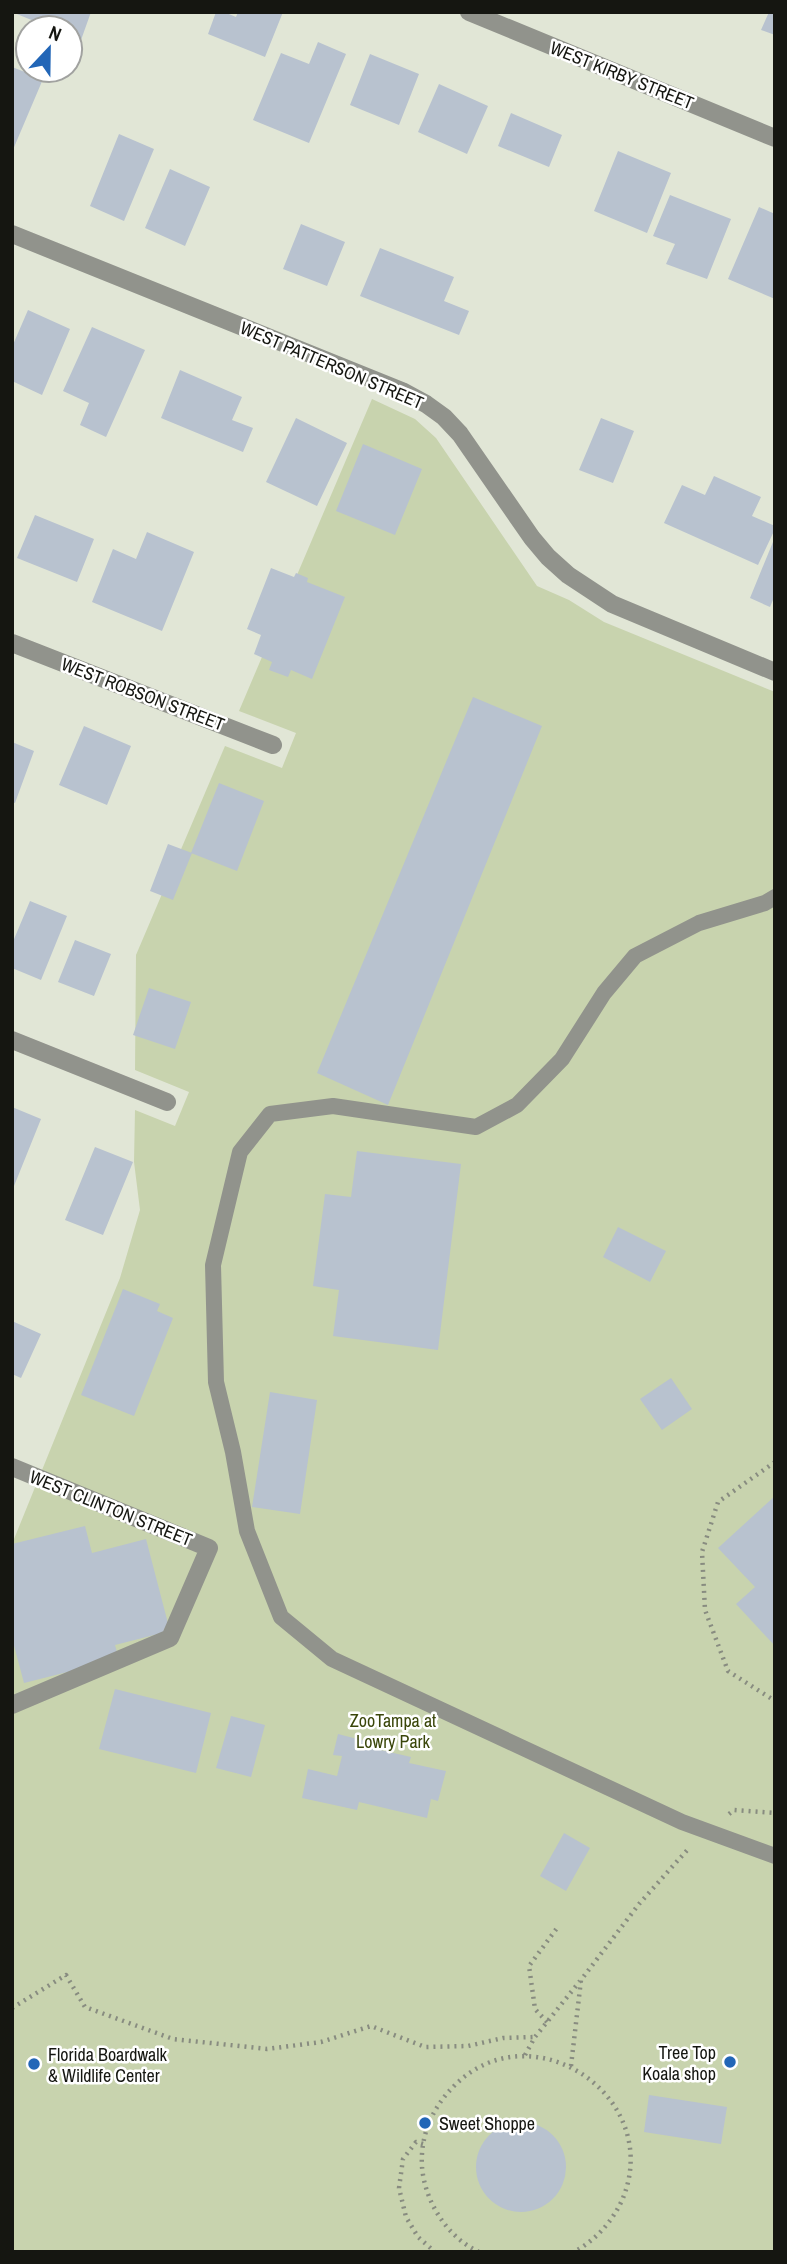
<svg xmlns="http://www.w3.org/2000/svg" width="787" height="2264" viewBox="0 0 787 2264" font-family="'Archivo Narrow',sans-serif">
  <style>
    .green { fill: #c8d3ae }
    .building { fill: #b8c2cf }
    .lines { fill: none; stroke-linecap: round; stroke-linejoin: round }
    .path { stroke: #888c80; stroke-width: 4.5; stroke-dasharray: 2 5; stroke-linecap: butt }
    .service { stroke: #91938c; stroke-width: 16 }
    .minor { stroke: #91938c; stroke-width: 18 }
    .poi-dot { fill: #2266b7; stroke: #fff; stroke-width: 2.5 }
    .labels { text-anchor: middle; dominant-baseline: central; stroke-width: 5; stroke-linejoin: round; paint-order: stroke }
    .street-label { font-size: 18px; fill: #151611; stroke: #fff }
    .park-label { font-size: 18px; fill: #3a460a; stroke: #fff }
    .poi-label { font-size: 18px; fill: #151611; stroke: #fff; text-anchor: start }
  </style>
  <rect width="100%" height="100%" fill="#e1e6d6"/>
  <path class="green" d="M372,399L415,419L436,438L537,586L569,600L604,622L775,692V2252H12V1544L120,1278L140,1210L134,1162L135,1110L175,1126L189,1092L135,1070L136,955L225,746L282,768L296,733L239,711Z"/>
  <path class="building" d="M12,12H91L81,40L70,35V28H51Z
    M216,12H224L236,17L238,12H283L265,57L208,34Z
    M769,12H775V35L761,30Z
    M318,42L346,54L309,143L253,120L281,53L309,64Z
    M370,54L419,74L399,125L350,105Z
    M12,67L43,79L12,152Z
    M439,84L488,106L467,154L418,132Z
    M511,113L562,135L549,167L498,146Z
    M119,134L154,149L124,221L90,206Z
    M618,151L671,173L647,233L594,211Z
    M170,169L210,187L185,246L145,228Z
    M670,195L731,219L707,279L666,264L675,244L653,236Z
    M759,207L775,214V299L728,279Z
    M301,224L345,242L327,286L283,269Z
    M380,248L454,277L444,301L469,311L459,335L360,296Z
    M28,310L70,329L42,395L12,381V347Z
    M92,327L145,350L106,437L80,425L89,403L63,391Z
    M180,370L242,397L232,420L253,428L243,452L161,418Z
    M296,418L347,443L317,506L266,482Z
    M601,418L634,431L613,483L579,470Z
    M363,444L422,469L395,535L336,511Z
    M714,476L761,497L752,516L775,526V529L758,565L664,523L682,485L705,495Z
    M35,515L94,539L77,582L17,558Z
    M147,532L194,552L162,631L92,602L113,549L136,559Z
    M775,537V595L770,607L750,598Z
    M271,568L294,577L296,573L308,578L307,582L345,597L312,679L291,670L288,677L269,670L272,662L254,654L261,635L247,629Z
    M473,697L542,726L388,1105L317,1073Z
    M84,726L131,746L107,805L59,785Z
    M12,742L34,751L15,803L12,802Z
    M219,783L264,801L237,871L191,853Z
    M168,844L192,853L173,900L150,891Z
    M30,901L67,916L41,980L12,968V944Z
    M75,940L111,954L94,996L58,982Z
    M149,988L191,1002L175,1049L133,1035Z
    M12,1107L41,1119L12,1191Z
    M95,1147L133,1162L103,1235L65,1220Z
    M357,1151L461,1164L438,1350L333,1336L339,1290L313,1286L325,1194L351,1197Z
    M618,1227L666,1251L650,1282L603,1257Z
    M123,1289L160,1304L157,1311L173,1318L134,1416L81,1395Z
    M12,1321L41,1334L21,1378L12,1374Z
    M671,1378L692,1409L662,1430L640,1399Z
    M270,1392L317,1400L300,1514L252,1507Z
    M775,1496V1646L736,1604L755,1587L718,1548Z
    M85,1526L92,1553L146,1539L170,1631L115,1645L119,1659L24,1683L12,1638V1544Z
    M115,1689L211,1713L196,1773L99,1749Z
    M231,1716L265,1725L251,1777L216,1768Z
    M338,1734L373,1743L372,1748L411,1757L409,1763L446,1771L438,1801L431,1799L427,1818L359,1802L357,1810L302,1798L308,1769L337,1776L342,1756L333,1755Z
    M564,1833L590,1848L566,1891L540,1876Z
    M649,2095L727,2107L721,2144L644,2132Z
    M476 2167a45 45 0 1 1 90 0a45 45 0 1 1-90 0Z"/>
  <g class="lines">
    <path class="path" d="M775,1462L718,1502L702,1552L705,1610L728,1671L775,1701
      M729,1814L734,1810L775,1813
      M12,2008L66,1975L85,2007L173,2039L267,2049L321,2042L371,2026L425,2047L468,2046L503,2038L535,2037
      M547,2022L535,2009L529,1966L557,1928
      M525,2055L535,2037L580,1981
      M571,2066L581,1980L639,1904L689,1848
      M423,2144L416,2142L403,2159L399,2188L406,2217L418,2237L435,2252
      M479,2252C447,2237 425,2202 422,2167C420,2136 432,2108 454,2086C531,2008 664,2096 623,2198C613,2221 596,2240 574,2252"/>
    <path class="service" d="M775,897L765,903L699,923L635,956L604,993L562,1059L517,1105L476,1127L333,1106L270,1114L240,1152L213,1265L216,1382L233,1452L247,1531L281,1617L332,1659L682,1822L775,1856"/>
    <path class="minor" d="M469,12L775,138
      M12,234L402,391L426,404L444,417L460,434L532,538L548,557L568,575L612,604L775,672
      M12,643L273,745
      M12,1040L167,1102
      M12,1467L209,1548L170,1638L12,1705"/>
  </g>
  <g class="poi-dot">
    <circle cx="730" cy="2062" r="7"/>
    <circle cx="34" cy="2064" r="7"/>
    <circle cx="425" cy="2123" r="7"/>
  </g>
  <g class="labels">
    <g class="street-label">
      <text transform="translate(622 75) rotate(22)">WEST KIRBY STREET</text>
      <text transform="translate(332 365) rotate(23)">WEST PATTERSON STREET</text>
      <text transform="translate(143 694) rotate(21)">WEST ROBSON STREET</text>
      <text transform="translate(111 1508) rotate(22)">WEST CLINTON STREET</text>
    </g>
    <g class="park-label">
      <text x="393" y="1720">ZooTampa at<tspan x="393" dy="21">Lowry Park</tspan></text>
    </g>
    <g class="poi-label">
      <text x="716" y="2052" text-anchor="end">Tree Top<tspan x="716" dy="21">Koala shop</tspan></text>
      <text x="48" y="2054">Florida Boardwalk<tspan x="48" dy="21">&amp; Wildlife Center</tspan></text>
      <text x="439" y="2123">Sweet Shoppe</text>
    </g>
  </g>
  <rect width="787" height="2264" fill="none" stroke="#151611" stroke-width="28"/>
  <g transform="translate(49 49) rotate(22)"><circle r="33" fill="#ffffff" stroke="#a1a2a0" stroke-width="2"/>
  <path d="M0-5L12 26L0 18L-12 26Z" fill="#2266b7"/>
  <text y="-10" font-size="19" font-weight="bold" text-anchor="middle" fill="#151611">N</text>
  </g>
</svg>
